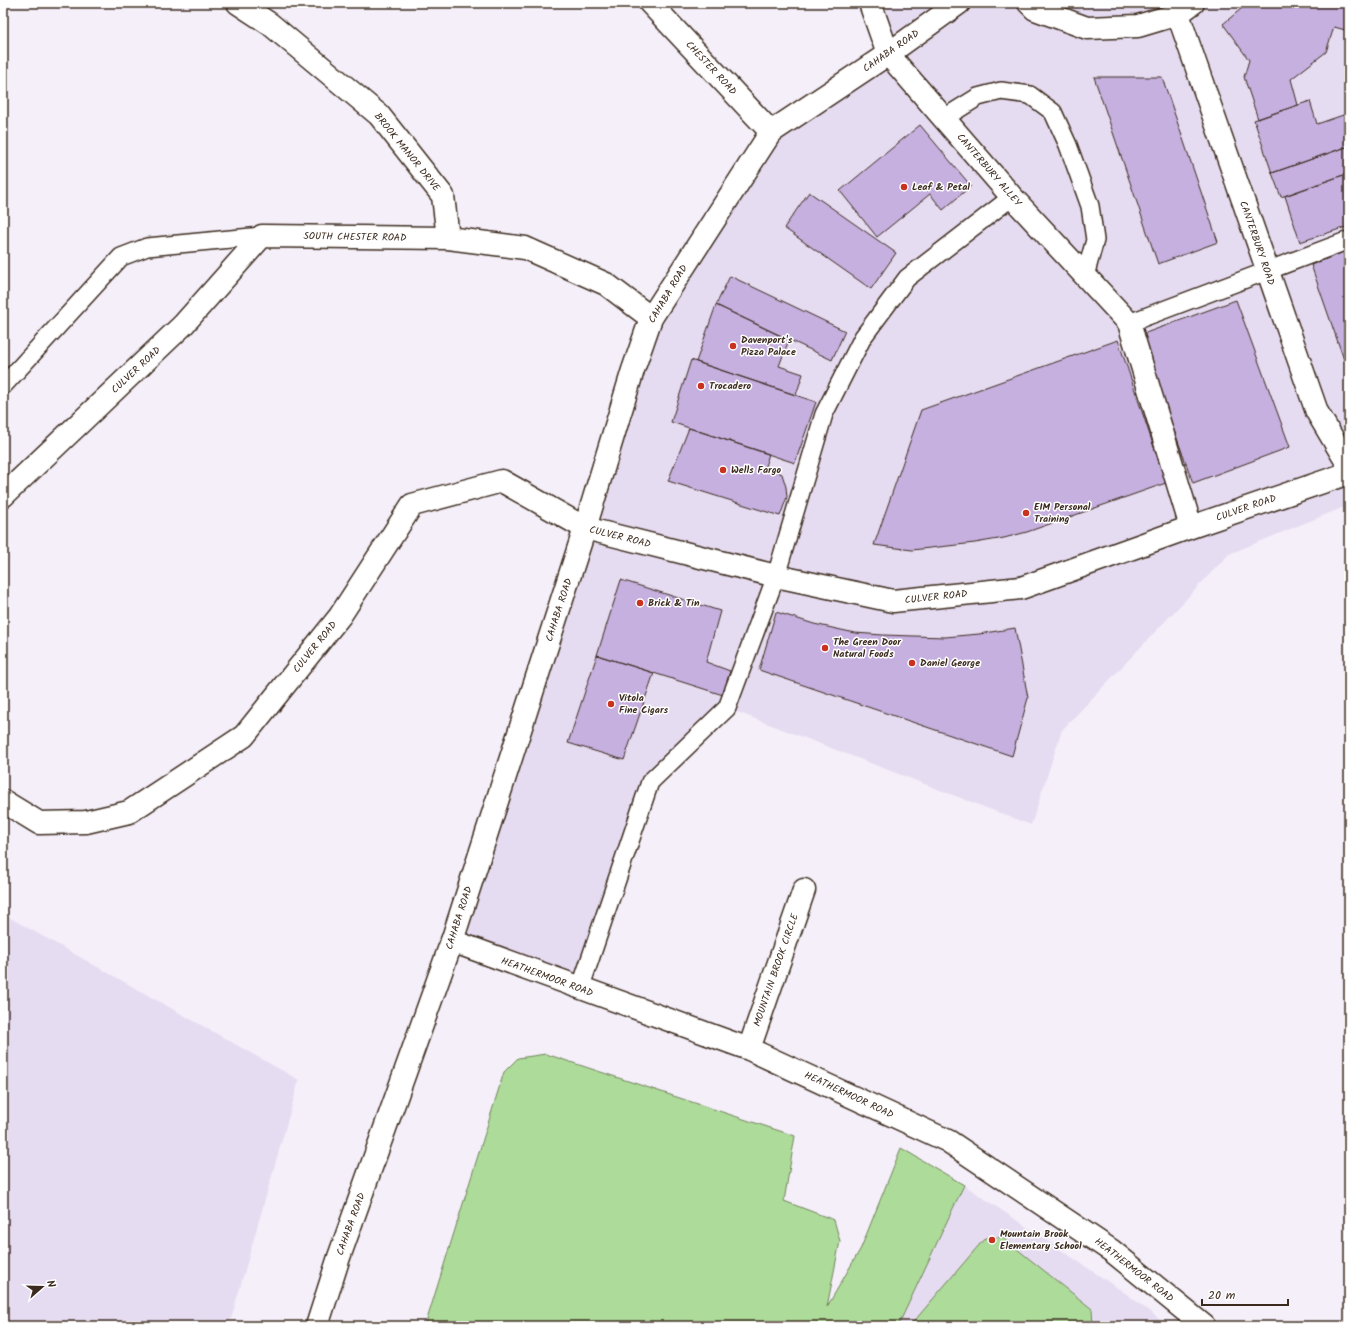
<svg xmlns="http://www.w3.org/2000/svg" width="1352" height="1329" viewBox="0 0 1352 1329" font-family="Kalam,sans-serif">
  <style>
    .built { fill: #e6dcf1 }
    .green { fill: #addb9a; stroke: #74825c }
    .building { fill: #c6b0df; stroke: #3b2a1e }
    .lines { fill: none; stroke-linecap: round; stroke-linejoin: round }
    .lane-casing { stroke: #3b2a1e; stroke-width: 20 }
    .street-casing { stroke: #3b2a1e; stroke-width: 25 }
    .secondary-casing { stroke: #3b2a1e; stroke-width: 25 }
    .lane { stroke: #fff; stroke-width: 17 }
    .street { stroke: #fff; stroke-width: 22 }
    .secondary { stroke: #fff; stroke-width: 22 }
    .poi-dot { fill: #c8321e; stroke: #fff; stroke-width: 1.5 }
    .labels { text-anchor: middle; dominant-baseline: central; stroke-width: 3; stroke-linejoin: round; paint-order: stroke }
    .street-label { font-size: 10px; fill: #3b2a1e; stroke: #fff }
    .poi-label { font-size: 10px; font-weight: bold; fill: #3b2a1e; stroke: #fff; text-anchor: start }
  </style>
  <rect width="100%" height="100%" fill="#f4eff9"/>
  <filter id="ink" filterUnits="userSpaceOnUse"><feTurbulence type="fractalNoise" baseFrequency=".025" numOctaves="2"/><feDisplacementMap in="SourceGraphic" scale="8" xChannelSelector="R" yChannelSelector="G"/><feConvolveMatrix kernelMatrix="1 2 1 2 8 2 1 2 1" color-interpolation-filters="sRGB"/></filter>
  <g filter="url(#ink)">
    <path class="built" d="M870,3H1349V505L1229,554L1062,730L1031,825L727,708L650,782L580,989L452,941L633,370L771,132L888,54Z
      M3,914L299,1080L229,1326H3Z
      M964,1185L1128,1295L1168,1326H898Z"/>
    <path class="green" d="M546,1054L795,1136L784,1201L834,1220L840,1241L827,1307L861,1248L901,1148L964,1185L898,1326H425L504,1072L518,1058Z
      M1002,1237L1092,1309L1093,1326H910L985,1238Z"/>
    <path class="building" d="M1248,3H1349V31L1334,27L1326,52L1291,79L1298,105L1258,119L1244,77L1249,60L1223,24Z
      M1349,63V74L1345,72Z
      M1094,77H1162L1218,242L1158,264Z
      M1310,101L1317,124L1349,113V146L1272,173L1254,120Z
      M920,125L971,186L943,210L930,194L877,237L840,191Z
      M1349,146V173L1281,197L1272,173Z
      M1349,173V226L1300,242L1285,196Z
      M809,192L896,253L871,289L784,228Z
      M1349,250V374L1311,265Z
      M730,276L845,331L832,360L716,305Z
      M1236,300L1290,447L1193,483L1140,335Z
      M716,305L789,340L779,366L803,374L796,395L696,362Z
      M1118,340L1166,483L1027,532L1004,538L975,543L912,550L874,545L921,410Z
      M691,360L816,402L795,463L671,422Z
      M689,428L769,454L765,466L782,474L786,487L787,497L780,516L668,481Z
      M621,580L720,611L706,662L730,671L723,695L597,655Z
      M776,612L814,624L855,633L883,635L945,637L979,634L1015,628L1028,698L1012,756L759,670Z
      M597,655L654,673L624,760L568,743Z"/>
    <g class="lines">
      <defs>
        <path id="lane" d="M944,118L978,97L1001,91L1030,95L1053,112L1068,145L1090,206L1095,240L1085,276
          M1129,323L1349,240
          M3,386L121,257L147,247L262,236
          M580,989L650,782L727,708L776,576L824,414L863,337L907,278L1012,197"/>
        <path id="street" d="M238,3L270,24L379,115L443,196L448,238
          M650,3L771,132
          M870,3L888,54L1012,197L1129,323L1191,527
          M1029,3L1035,9L1087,28L1138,26L1178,14L1193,3
          M1178,14L1317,412L1349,466
          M3,496L183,325L262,236L448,238L525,248L606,284L651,318
          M3,801L39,823L86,822L129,812L244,736L340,616L412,505L502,481L585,528L776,576L893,601L1021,588L1191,527L1349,473
          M452,941L749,1049L948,1141L1112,1251L1204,1326
          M749,1049L804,890"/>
        <path id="secondary" d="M317,1326L339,1257L452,941L585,528L633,370L651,318L771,132L888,54L959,3"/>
      </defs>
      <use href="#lane" class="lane-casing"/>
      <use href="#street" class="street-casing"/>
      <use href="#secondary" class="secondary-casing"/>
      <use href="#lane" class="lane"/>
      <use href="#street" class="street"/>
      <use href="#secondary" class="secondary"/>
    </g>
  </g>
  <g class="poi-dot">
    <circle cx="904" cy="187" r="4"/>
    <circle cx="733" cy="346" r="4"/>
    <circle cx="701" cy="386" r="4"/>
    <circle cx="723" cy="470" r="4"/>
    <circle cx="1026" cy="513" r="4"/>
    <circle cx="640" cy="603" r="4"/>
    <circle cx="825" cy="648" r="4"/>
    <circle cx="912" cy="663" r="4"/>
    <circle cx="611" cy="704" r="4"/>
    <circle cx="992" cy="1240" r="4"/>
  </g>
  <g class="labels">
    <g class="street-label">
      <text transform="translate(891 51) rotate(-35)">CAHABA ROAD</text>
      <text transform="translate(711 68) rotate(47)">CHESTER ROAD</text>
      <text transform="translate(407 152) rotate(51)">BROOK MANOR DRIVE</text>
      <text transform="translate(989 170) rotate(49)">CANTERBURY ALLEY</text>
      <text transform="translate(355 237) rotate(1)">SOUTH CHESTER ROAD</text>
      <text transform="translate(1257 243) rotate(71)">CANTERBURY ROAD</text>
      <text transform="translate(668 294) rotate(-59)">CAHABA ROAD</text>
      <text transform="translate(136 370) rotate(-43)">CULVER ROAD</text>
      <text transform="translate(1246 508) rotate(-19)">CULVER ROAD</text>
      <text transform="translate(620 537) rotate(14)">CULVER ROAD</text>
      <text transform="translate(936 597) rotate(-6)">CULVER ROAD</text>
      <text transform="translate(559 610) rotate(-72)">CAHABA ROAD</text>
      <text transform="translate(315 647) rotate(-51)">CULVER ROAD</text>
      <text transform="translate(459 918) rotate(-72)">CAHABA ROAD</text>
      <text transform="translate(776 970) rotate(-71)">MOUNTAIN BROOK CIRCLE</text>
      <text transform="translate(547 977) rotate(20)">HEATHERMOOR ROAD</text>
      <text transform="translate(849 1095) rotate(25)">HEATHERMOOR ROAD</text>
      <text transform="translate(351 1224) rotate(-70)">CAHABA ROAD</text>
      <text transform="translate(1134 1270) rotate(38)">HEATHERMOOR ROAD</text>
    </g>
    <g class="poi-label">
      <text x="912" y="187">Leaf &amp; Petal</text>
      <text x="741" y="340">Davenport's<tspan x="741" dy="12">Pizza Palace</tspan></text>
      <text x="709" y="386">Trocadero</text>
      <text x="731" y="470">Wells Fargo</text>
      <text x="1034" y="507">EIM Personal<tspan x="1034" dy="12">Training</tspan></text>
      <text x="648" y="603">Brick &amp; Tin</text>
      <text x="833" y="642">The Green Door<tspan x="833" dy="12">Natural Foods</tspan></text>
      <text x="920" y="663">Daniel George</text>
      <text x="619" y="698">Vitola<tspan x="619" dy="12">Fine Cigars</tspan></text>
      <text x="1000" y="1234">Mountain Brook<tspan x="1000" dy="12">Elementary School</tspan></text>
    </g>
  </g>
  <rect width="1352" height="1329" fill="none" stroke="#fff" stroke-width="16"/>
  <rect x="8" y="8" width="1336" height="1313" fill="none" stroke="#3b2a1e" stroke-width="1.5" filter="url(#ink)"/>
  <g transform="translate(42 1287) rotate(70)" stroke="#ffffff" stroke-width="3" paint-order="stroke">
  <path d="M0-3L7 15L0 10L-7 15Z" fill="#3b2a1e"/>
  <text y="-6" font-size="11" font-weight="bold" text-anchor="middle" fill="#3b2a1e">N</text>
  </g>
  <path d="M1202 1299v6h86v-6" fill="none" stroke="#3b2a1e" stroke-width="2"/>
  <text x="1208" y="1299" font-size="12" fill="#3b2a1e" stroke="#ffffff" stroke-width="3" paint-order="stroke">20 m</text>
</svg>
